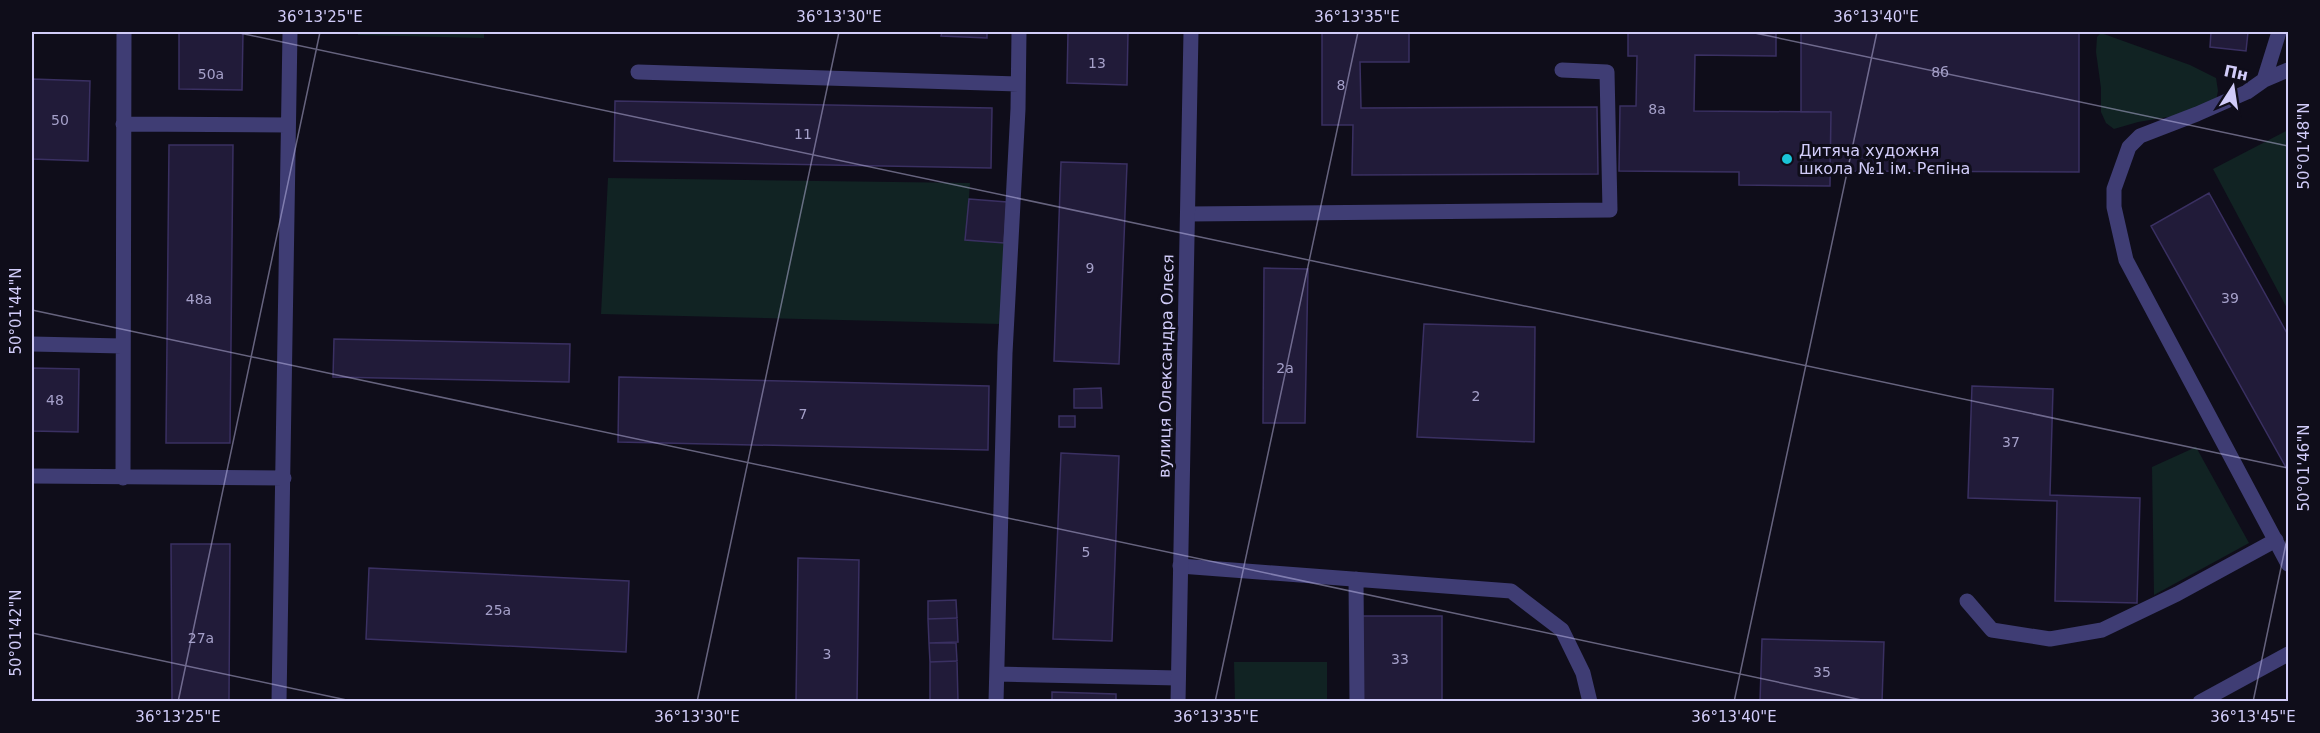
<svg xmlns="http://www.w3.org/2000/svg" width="2320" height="733" viewBox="0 0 2320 733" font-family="'DejaVu Sans',sans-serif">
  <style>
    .green { fill: #112323 }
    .building { fill: #211b39; stroke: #3a3062; stroke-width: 1.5 }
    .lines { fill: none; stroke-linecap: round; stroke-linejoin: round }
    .service { stroke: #3f3d74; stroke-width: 15 }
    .minor { stroke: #3f3d74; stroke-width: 15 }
    .tertiary { stroke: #3f3d74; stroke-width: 15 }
    .ticks { fill: none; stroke: #d1ccf9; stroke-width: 1.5; stroke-opacity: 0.45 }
    .poi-dot { fill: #1ac4d7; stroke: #0f0d1a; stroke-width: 2 }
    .labels { text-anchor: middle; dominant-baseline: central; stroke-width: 6; stroke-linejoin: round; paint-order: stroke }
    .number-label { font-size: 14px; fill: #a5a0c9 }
    .poi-label { font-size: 16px; fill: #d1ccf9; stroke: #0f0d1a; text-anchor: start }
    .street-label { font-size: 16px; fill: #d1ccf9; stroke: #0f0d1a }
    .neatline { fill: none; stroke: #d1ccf9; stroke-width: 2 }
    .ticks-label { font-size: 15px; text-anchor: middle; fill: #d1ccf9 }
  </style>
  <rect width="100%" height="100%" fill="#0f0d1a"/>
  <path class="green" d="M358,32H484V38L358,35Z
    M2101,33L2190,65L2216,78L2218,91L2216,101L2174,116L2138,122L2114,129L2106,123L2101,112V88L2096,52L2097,37Z
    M2288,130V310L2213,169Z
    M608,178L970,183L966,240L1004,243L1001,324L601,314Z
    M2196,447L2249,543L2154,595L2152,467Z
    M1234,662H1327V701H1235Z"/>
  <path class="building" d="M179,32H243L242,90L179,89Z
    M942,32H987V38L941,36Z
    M1068,32H1128L1127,85L1067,83Z
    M1322,32H1512L1409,33V62H1360L1361,108L1597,107L1598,174L1352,175L1353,125H1322Z
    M1628,32H1776V56L1695,55L1694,111L1831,112L1830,186L1739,185V172L1619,171L1620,106H1636L1637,56H1628Z
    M1801,32L2079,33V172L1830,171L1831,112H1801Z
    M2211,32H2248L2246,51L2210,47Z
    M32,79L90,81L88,161L32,159Z
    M615,101L992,108L991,168L614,161Z
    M169,145H233L230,443H166Z
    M1061,162L1127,164L1119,364L1054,361Z
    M2209,193L2288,335V471L2151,226Z
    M969,199L1007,202L1004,243L965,240Z
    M1264,268L1308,269L1305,423H1263Z
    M1424,324L1535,327L1534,442L1417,437Z
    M334,339L570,344L569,382L333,377Z
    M32,368L79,369L78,432L32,431Z
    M619,377L989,386L988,450L618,442Z
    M1972,386L2053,389L2050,495L2140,498L2137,603L2055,601L2057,501L1968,498Z
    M1101,388L1102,408H1074V389Z
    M1059,416H1075V427H1059Z
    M1061,453L1119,456L1112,641L1053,639Z
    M171,544H230L229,702H172Z
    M798,558L859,560L857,702H796Z
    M369,568L629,581L626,652L366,639Z
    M956,600L957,618L928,619V601Z
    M1359,616H1442V702H1359Z
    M957,618L958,642L929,643L928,619Z
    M1762,639L1884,642L1882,702H1760Z
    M929,643H956L957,661L930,662Z
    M957,661L958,702H930V662Z
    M1052,692L1116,694V702H1052Z"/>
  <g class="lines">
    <path class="service" d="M2279,32L2264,80L2247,92L2197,114L2140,136L2129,147L2114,189V207L2126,260L2288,564
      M638,72L1018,84
      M2264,80L2288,70
      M123,124L288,125
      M1188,214L1610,210L1607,72L1562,70
      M32,344L122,346
      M32,476L284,478
      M123,478L124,32
      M1180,566L1511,591L1562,630L1583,673L1590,702
      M1356,579L1357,702
      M1967,601L1992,630L2050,639L2102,630L2177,594L2276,540
      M997,674L1178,678
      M279,702L290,32
      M996,702L1005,353L1018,109L1019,32"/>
    <path class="minor" d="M1178,702L1191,32"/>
    <path class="tertiary" d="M2200,702L2288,654"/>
  </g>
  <path class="ticks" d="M235,32L2288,468M1750,32L2288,146M32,310L1871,702M32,633L356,702M178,702L320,32M697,702L839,32M1215,702L1358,32M1734,702L1877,32M2253,702L2288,534"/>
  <circle class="poi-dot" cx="1787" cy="159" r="6"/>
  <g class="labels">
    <g class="number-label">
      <text x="1097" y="63">13</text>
      <text x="1940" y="72">8б</text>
      <text x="211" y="74">50а</text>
      <text x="1341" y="85">8</text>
      <text x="1657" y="109">8а</text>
      <text x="60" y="120">50</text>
      <text x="803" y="134">11</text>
      <text x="1090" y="268">9</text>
      <text x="2230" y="298">39</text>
      <text x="199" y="299">48а</text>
      <text x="1285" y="368">2а</text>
      <text x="1476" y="396">2</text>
      <text x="55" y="400">48</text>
      <text x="803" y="414">7</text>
      <text x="2011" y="442">37</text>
      <text x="1086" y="552">5</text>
      <text x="498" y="610">25а</text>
      <text x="201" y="638">27а</text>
      <text x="827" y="654">3</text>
      <text x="1400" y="659">33</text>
      <text x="1822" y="672">35</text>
    </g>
    <g class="poi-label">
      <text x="1799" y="150">Дитяча художня<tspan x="1799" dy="18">школа №1 ім. Рєпіна</tspan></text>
    </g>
    <g class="street-label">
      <text transform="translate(1166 366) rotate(-89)">вулиця Олександра Олеся</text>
    </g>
  </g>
  <rect width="2320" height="733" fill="none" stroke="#0f0d1a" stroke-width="66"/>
  <g transform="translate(2233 87) rotate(12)" stroke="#0f0d1a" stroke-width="4.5" paint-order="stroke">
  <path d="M0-4.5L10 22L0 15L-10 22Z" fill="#d1ccf9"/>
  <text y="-9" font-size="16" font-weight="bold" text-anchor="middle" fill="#d1ccf9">Пн</text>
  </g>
  <rect x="33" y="33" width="2254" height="667" class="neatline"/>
  <g class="ticks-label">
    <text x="320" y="22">36°13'25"E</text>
    <text x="839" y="22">36°13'30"E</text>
    <text x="1357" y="22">36°13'35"E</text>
    <text x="1876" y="22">36°13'40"E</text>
    <text transform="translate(2304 146) rotate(-90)" y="5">50°01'48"N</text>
    <text transform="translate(16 311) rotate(-90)" y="5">50°01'44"N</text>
    <text transform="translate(2304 468) rotate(-90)" y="5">50°01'46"N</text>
    <text transform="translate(16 633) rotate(-90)" y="5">50°01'42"N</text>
    <text x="178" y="722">36°13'25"E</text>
    <text x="697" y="722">36°13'30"E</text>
    <text x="1216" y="722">36°13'35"E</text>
    <text x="1734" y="722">36°13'40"E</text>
    <text x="2253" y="722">36°13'45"E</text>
  </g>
</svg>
